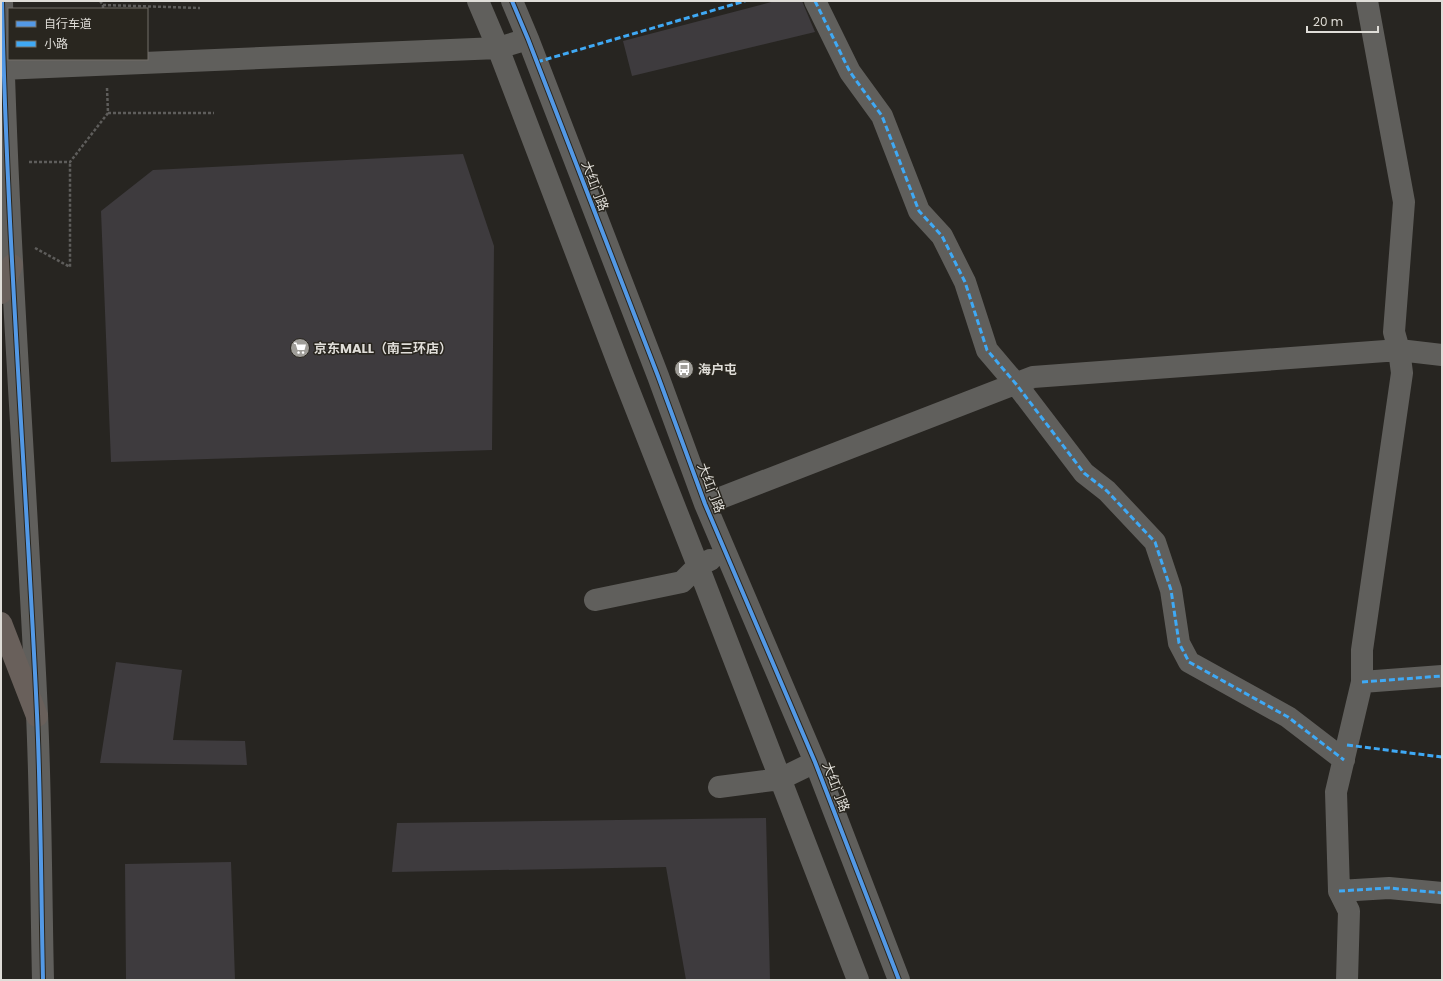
<svg xmlns="http://www.w3.org/2000/svg" width="1443" height="981" viewBox="0 0 1443 981" font-family="Poppins,'Noto Sans SC',sans-serif">
  <style>
    .building { fill: #3e3b3e }
    .lines { fill: none; stroke-linecap: round; stroke-linejoin: round }
    .path { stroke: #5e5d5b; stroke-width: 2.5; stroke-dasharray: 3 2; stroke-linecap: butt }
    .minor { stroke: #605f5c; stroke-width: 22 }
    .highway { stroke: #69605b; stroke-width: 22 }
    .quiet { stroke: #3fa9f5; stroke-width: 3; stroke-dasharray: 6 3; stroke-linecap: butt }
    .cycleway-casing { stroke: #29261f; stroke-width: 6 }
    .cycleway { stroke: #5399e6; stroke-width: 4 }
    .labels { text-anchor: middle; dominant-baseline: central; stroke-width: 3; stroke-linejoin: round; paint-order: stroke }
    .street-label { font-size: 13px; fill: #dfddd8; stroke: #29261f }
    .poi-label { font-size: 13px; font-weight: bold; fill: #dfddd8; stroke: #29261f; text-anchor: start }
  </style>
  <rect width="100%" height="100%" fill="#272521"/>
  <path class="building" d="M775,1H802L815,32L632,76L623,41Z
    M463,154L494,246L492,450L111,462L101,211L153,170Z
    M116,662L182,670L173,740L245,741L247,765L100,763Z
    M766,818L770,980H686L666,867L392,872L397,823Z
    M231,862L235,980H126L125,864Z"/>
  <g class="lines">
    <path class="path" d="M100,1L103,5V9
      M103,5L200,8
      M108,113H214
      M29,162H70L108,113L107,88
      M35,248L70,267V162"/>
    <path class="minor" d="M2,1C7,239 26,476 37,714C41,803 41,891 43,980
      M478,1L498,48L622,373L698,566L858,980
      M512,1L528,39L658,376L705,504L815,762L899,980
      M815,1L850,72L882,116L919,211L942,236L965,282L987,350L1016,384L1084,473L1107,491L1155,542L1171,590L1179,643L1189,662L1288,717L1344,760
      M1,69L498,48L528,39
      M705,504L1033,377L1399,350L1442,355
      M595,600L682,582L698,566L710,560
      M1362,682L1442,676
      M719,787L780,779L815,762
      M1339,891L1389,888L1442,893
      M1347,980L1349,911L1339,891L1336,792L1362,682V650L1402,373L1399,350L1394,332L1404,202L1367,1"/>
    <path class="highway" d="M1,293L12,265
      M1,623L37,716"/>
    <path class="quiet" d="M815,1L850,72L882,116L919,211L942,236L965,282L987,350L1016,384L1084,473L1107,491L1155,542L1171,590L1179,643L1189,662L1288,717L1344,760
      M537,62L745,1
      M1362,682L1442,676
      M1347,745L1442,757
      M1339,891L1389,888L1442,893"/>
    <defs>
      <path id="cycleway" d="M2,1C7,239 26,476 37,714C41,803 41,891 43,980
        M512,1L528,39L658,376L705,504L815,762L899,980"/>
    </defs>
    <use href="#cycleway" class="cycleway-casing"/>
    <use href="#cycleway" class="cycleway"/>
  </g>
  <defs>
    <symbol id="supermarket-disc" viewBox="-11 -11 22 22"><circle r="9.5" fill="#9f9d98" stroke="#29261f"/><path d="M-6-5.5h2.5l.6 2H6L4.5 2H-2.5L-4.4-4H-6ZM-1.5 3.2a1.3 1.3 0 1 0 .1 0ZM3 3.2a1.3 1.3 0 1 0 .1 0Z" fill="#fff"/></symbol>
    <symbol id="bus-disc" viewBox="-11 -11 22 22"><circle r="9.5" fill="#9f9d98" stroke="#29261f"/><path d="M-5-6H5V4H4V6H2V4H-2V6H-4V4H-5ZM-3.5-4V0h7V-4ZM-3.5 1.2v1.5H-2V1.2ZM2 1.2v1.5H3.5V1.2Z" fill="#fff"/></symbol>
  </defs>
  <g fill-rule="evenodd">
    <use href="#supermarket-disc" x="289" y="337" width="22" height="22"/>
    <use href="#bus-disc" x="673" y="358" width="22" height="22"/>
  </g>
  <g class="labels">
    <g class="street-label">
      <text transform="translate(595 186) rotate(69)">大红门路</text>
      <text transform="translate(711 488) rotate(69)">大红门路</text>
      <text transform="translate(836 787) rotate(69)">大红门路</text>
    </g>
    <g class="poi-label">
      <text x="314" y="348">京东MALL（南三环店）</text>
      <text x="698" y="369">海户屯</text>
    </g>
  </g>
  <rect width="1443" height="981" fill="none" stroke="#dfddd8" stroke-width="4"/>
  <rect x="8" y="8" width="140" height="52" fill="#29261f" stroke="#726f69"/>
  <rect x="16" y="21" width="20" height="6" fill="#5399e6" stroke="#726f69"/>
  <text x="44" y="28" font-size="12" fill="#dfddd8">自行车道</text>
  <rect x="16" y="41" width="20" height="6" fill="#3fa9f5" stroke="#726f69"/>
  <text x="44" y="48" font-size="12" fill="#dfddd8">小路</text>
  <path d="M1307 26v6h71v-6" fill="none" stroke="#dfddd8" stroke-width="2"/>
  <text x="1313" y="26" font-size="12" fill="#dfddd8" stroke="#29261f" stroke-width="3" paint-order="stroke">20 m</text>
</svg>
